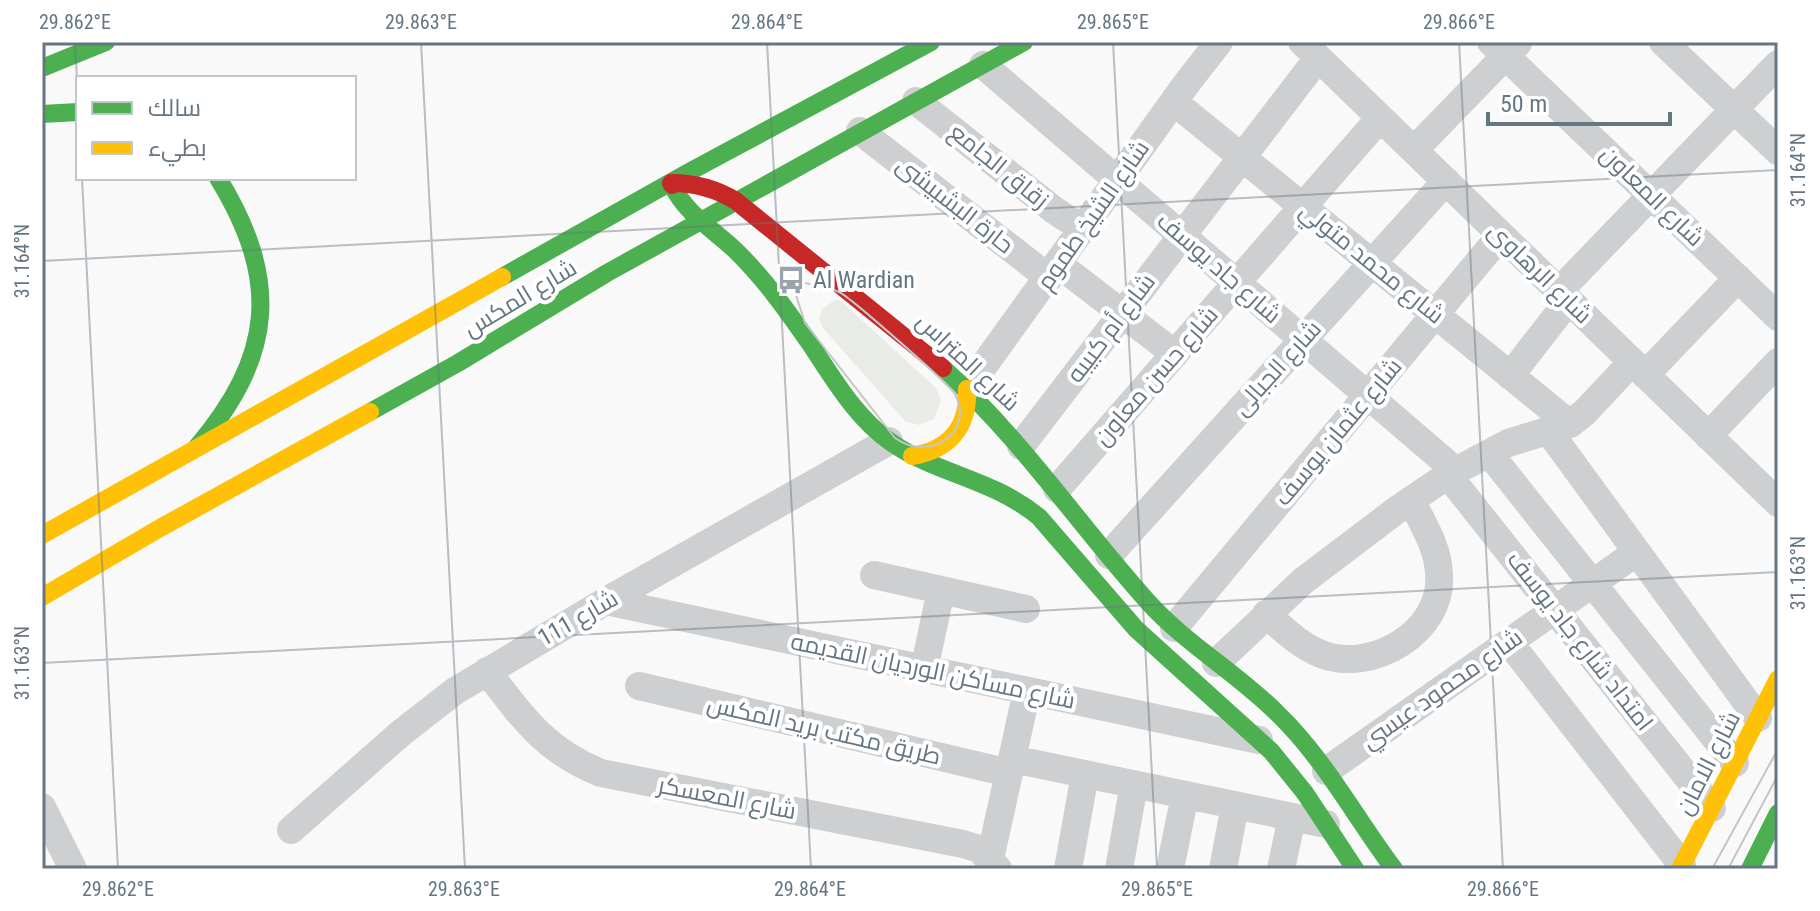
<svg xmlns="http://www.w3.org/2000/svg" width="1820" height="911" viewBox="0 0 1820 911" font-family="'Roboto Condensed',Cairo,sans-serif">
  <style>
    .green { fill: #e8ebe6 }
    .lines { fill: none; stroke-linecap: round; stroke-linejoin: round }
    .street { stroke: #cecfd0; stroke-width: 28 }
    .fast { stroke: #4caf50; stroke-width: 18 }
    .slow { stroke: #ffc107; stroke-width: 18 }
    .jam { stroke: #c62828; stroke-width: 18 }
    .tram { stroke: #c3c5c6; stroke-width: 2 }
    .ticks { fill: none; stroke: #657683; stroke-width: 2; stroke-opacity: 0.45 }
    .labels { text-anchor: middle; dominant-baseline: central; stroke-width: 8; stroke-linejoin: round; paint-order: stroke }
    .street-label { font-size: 24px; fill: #657683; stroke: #fff }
    .poi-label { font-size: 24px; fill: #657683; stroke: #fff; text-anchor: start }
    .neatline { fill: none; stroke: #657683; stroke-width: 3 }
    .ticks-label { font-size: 20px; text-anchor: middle; fill: #657683 }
  </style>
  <rect width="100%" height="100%" fill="#f9f9f9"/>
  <path class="green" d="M835,300L841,301L936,388L941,400L934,419L920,425L906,422L823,328L819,319L822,309Z"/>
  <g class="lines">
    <path class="street" d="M1302,42L1778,503
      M1491,42L1778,317
      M1663,42L1778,151
      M983,65L1456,471
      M916,101L1054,210L1083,229
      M1174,102L1570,424
      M860,131L1049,278
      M1414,150L1518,43
      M1058,264L1175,354
      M1559,291L1778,64
      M1645,375L1738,278
      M1510,376L1569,300
      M967,389L1187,83L1219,42
      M1548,430L1758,718
      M1708,436L1778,362
      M1021,446L1318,58
      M1489,453L1735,763
      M1448,475L1712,808
      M1057,489L1380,118
      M1109,555L1446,181
      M874,575L1026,609
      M606,601L1259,740
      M1266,614C1283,629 1299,645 1321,654C1371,674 1444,632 1439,574C1438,547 1423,524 1411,500
      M1174,628L1501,235
      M1509,642L1682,865
      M1216,663L1303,581L1398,509L1448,475L1508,443L1570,424L1585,412L1632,362
      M924,670L941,590
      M487,671C522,717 545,751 601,773L963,844L979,849L998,869
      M639,686L1009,773
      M1012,759L1326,824
      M1326,771L1637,552
      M42,807L73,869
      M291,830L401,733L455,691L606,601L889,441
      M990,859L1027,691
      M1068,869L1085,774
      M1119,869L1134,784
      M1170,869L1185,795
      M1223,869L1235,805
      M1281,869L1292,817"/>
    <path class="fast" d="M42,68L106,42
      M42,114L78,112
      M672,185C686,214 713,229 735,250C764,278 788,312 811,345C834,380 857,419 892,443C939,475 991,478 1039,517L1136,629L1271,751L1305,793L1355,869
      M502,277L689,172L931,42
      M943,368C1021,438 1078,524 1148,602C1186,644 1237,673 1277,713C1324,758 1355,817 1394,869
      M370,412L458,363L607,273L1024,42
      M196,448C274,356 281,281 218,178
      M1750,869L1778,813"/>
    <path class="slow" d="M912,456C949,450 969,427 967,389
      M42,535L502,277
      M42,597L160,528L370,412
      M1680,869L1778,679"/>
    <path class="jam" d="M672,185L671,183C695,183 715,188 736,201L943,368"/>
    <path class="tram" d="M791,280C807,284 825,286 839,292C850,297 949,384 955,394C975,432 930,463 895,438L805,323Z
      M1712,869L1778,749
      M1728,869L1778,775"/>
  </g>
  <path class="ticks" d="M75,42L78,97M421,42L465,869M767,42L811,869M1113,42L1157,869M1459,42L1503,869M82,178L118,869M42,261L1778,170M42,663L1778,572"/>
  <defs>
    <symbol id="bus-bare" viewBox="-9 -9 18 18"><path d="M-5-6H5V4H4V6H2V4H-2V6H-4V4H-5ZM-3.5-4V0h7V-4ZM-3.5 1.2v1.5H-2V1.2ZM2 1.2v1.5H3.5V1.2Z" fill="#99a4ac" stroke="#fff" stroke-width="2.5" paint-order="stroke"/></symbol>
  </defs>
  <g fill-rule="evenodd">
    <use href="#bus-bare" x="771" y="260" width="40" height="40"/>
  </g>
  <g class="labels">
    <g class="street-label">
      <text transform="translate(999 166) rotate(39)">زقاق الجامع</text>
      <text transform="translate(1652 196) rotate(44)">شارع المعاون</text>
      <text transform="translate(955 205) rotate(38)">حارة البشبيشى</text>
      <text transform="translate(1093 215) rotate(-55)">شارع الشيخ طموم</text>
      <text transform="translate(1372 263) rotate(39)">شارع محمد متولي</text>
      <text transform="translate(1219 268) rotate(41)">شارع جاد يوسف</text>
      <text transform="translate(1540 273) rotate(44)">شارع الرهاوى</text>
      <text transform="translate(520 298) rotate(-31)">شارع المكس</text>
      <text transform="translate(1111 328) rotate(-53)">شارع أم كبيبه</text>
      <text transform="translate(968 362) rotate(43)">شارع المتراس</text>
      <text transform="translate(1277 368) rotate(-48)">شارع الجبالى</text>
      <text transform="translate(1156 376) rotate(-49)">شارع حسن معاون</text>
      <text transform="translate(1338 432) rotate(-50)">شارع عثمان يوسف</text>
      <text transform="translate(578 618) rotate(-30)">شارع 111</text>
      <text transform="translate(1580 641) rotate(52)">امتداد شارع جاد يوسف</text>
      <text transform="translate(933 671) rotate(12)">شارع مساكن الورديان القديمه</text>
      <text transform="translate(1442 689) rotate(-35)">شارع محمود عيسي</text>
      <text transform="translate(824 730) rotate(13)">طريق مكتب بريد المكس</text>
      <text transform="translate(1708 763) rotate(-63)">شارع الامان</text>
      <text transform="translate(727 798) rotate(11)">شارع المعسكر</text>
    </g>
    <g class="poi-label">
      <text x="813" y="280">Al Wardian</text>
    </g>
  </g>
  <rect width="1820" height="911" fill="none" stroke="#ffffff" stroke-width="88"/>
  <rect x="76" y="76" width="280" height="104" fill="#ffffff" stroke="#c1c8cd" stroke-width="2"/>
  <rect x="92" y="102" width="40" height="12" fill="#4caf50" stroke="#c1c8cd" stroke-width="2"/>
  <text x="148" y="116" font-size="24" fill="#657683">سالك</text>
  <rect x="92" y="142" width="40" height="12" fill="#ffc107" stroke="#c1c8cd" stroke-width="2"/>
  <text x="148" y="156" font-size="24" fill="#657683">بطيء</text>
  <path d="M1488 112v12h182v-12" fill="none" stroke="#657683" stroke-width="4"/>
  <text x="1500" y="112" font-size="24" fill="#657683" stroke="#ffffff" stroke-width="6" paint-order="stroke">50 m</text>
  <rect x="44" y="44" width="1732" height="823" class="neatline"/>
  <g class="ticks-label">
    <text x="75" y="29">29.862°E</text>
    <text x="421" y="29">29.863°E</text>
    <text x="767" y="29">29.864°E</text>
    <text x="1113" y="29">29.865°E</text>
    <text x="1459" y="29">29.866°E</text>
    <text transform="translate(1798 170) rotate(-90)" y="7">31.164°N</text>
    <text transform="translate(22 261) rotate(-90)" y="7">31.164°N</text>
    <text transform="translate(1798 573) rotate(-90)" y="7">31.163°N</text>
    <text transform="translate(22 663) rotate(-90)" y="7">31.163°N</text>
    <text x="118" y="896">29.862°E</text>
    <text x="464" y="896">29.863°E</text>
    <text x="810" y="896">29.864°E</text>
    <text x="1157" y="896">29.865°E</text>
    <text x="1503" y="896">29.866°E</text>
  </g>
</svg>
